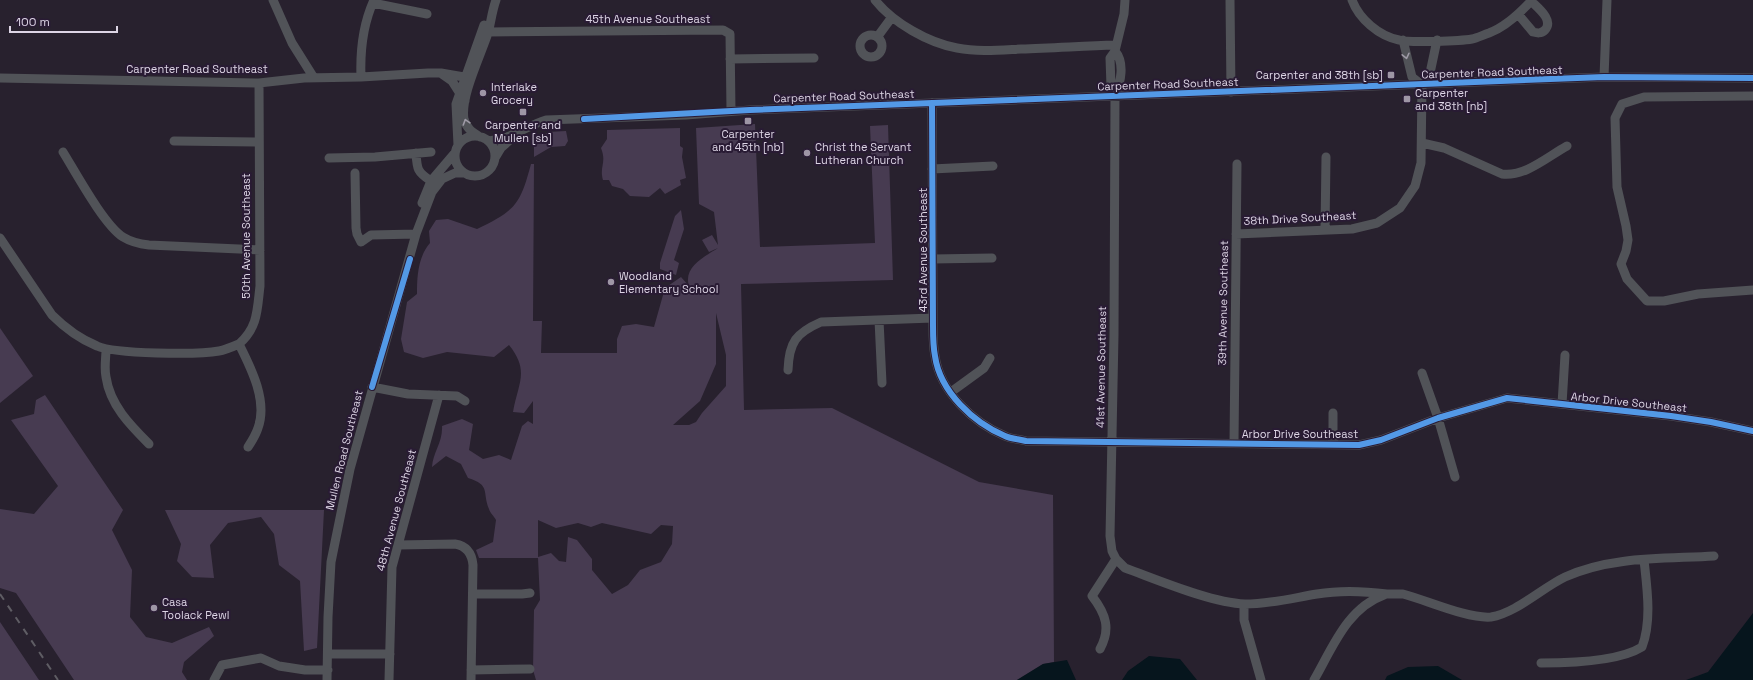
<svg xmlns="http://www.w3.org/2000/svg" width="1753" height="680" viewBox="0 0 1753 680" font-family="'Space Grotesk',sans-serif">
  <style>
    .green { fill: #473b51; fill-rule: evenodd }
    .water { fill: #06151d }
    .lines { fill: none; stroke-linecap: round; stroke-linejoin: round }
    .minor { stroke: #515358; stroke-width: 9 }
    .rail { stroke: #5f5d64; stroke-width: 2; stroke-dasharray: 7 7; stroke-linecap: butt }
    .cycleway-casing { stroke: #291b34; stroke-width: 8 }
    .cycleway { stroke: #5399e6; stroke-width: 6 }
    .oneway { stroke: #9e9aa6 }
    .poi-dot { fill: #9e96a5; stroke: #291b34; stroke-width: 1.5 }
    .labels { text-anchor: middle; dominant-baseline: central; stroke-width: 4; stroke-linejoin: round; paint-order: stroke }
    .street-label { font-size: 11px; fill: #ddd5e5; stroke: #291b34 }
    .poi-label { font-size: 11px; fill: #ddd5e5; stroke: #291b34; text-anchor: start }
  </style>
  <rect width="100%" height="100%" fill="#28212e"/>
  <path class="green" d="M755,124L760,247L875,243L870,126L888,125L893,280L741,284L744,410L832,408L979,482L1053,495L1054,662L1043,664L1017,680H536L533,670L534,610L540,600L538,558H479L476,550L493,542L496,520C494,516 490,513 489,509C482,492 491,485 468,478L461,464L446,456L432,467C433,452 443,442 442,426L462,419L473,424L469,450L483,459L499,455L511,460L522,426L528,421L533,424V401L524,413L513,412C518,383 530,371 509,345L494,357L447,352L423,358L404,352L401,339L407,302L417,294C417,276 418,257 430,243L429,231L436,220L448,219L477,229C516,210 520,205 531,164H534L533,321H542L541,353H617V339L622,326L636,324L654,327L665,288L681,277L689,286C683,267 704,257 718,248L709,252L702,240L712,235L718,245L714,212L699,204L696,128ZM716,313L726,355V386L702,413L696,422L689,425H673L700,401L716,364ZM538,520L556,528L578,523L591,527L602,523L651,534L661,525L673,526L672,544L661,562L640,570L628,585L612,594L592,570V559L577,540L568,537L566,562L559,561L551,553L538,557Z
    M680,128V146L683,148L682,157L686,178L680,180L681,185L665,194L660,188L649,197L630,196L623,189L612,186L609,180H603C599,166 607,163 601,148L607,139V130Z
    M566,131L568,141L565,146L551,147L534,157V144L548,132Z
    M681,210L684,229L674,260L679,263L676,275L660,269V263L675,216Z
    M0,328L33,376L0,403Z
    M45,395L123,510L112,530L132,570L130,617L146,637L172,643L209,627L214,636L184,662L182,672L187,680H74L16,593L0,588V509L34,514L58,486L11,420L34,414L36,400Z
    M165,510H324L317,648L304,651L300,581L279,565L274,534L261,517L228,523L210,545L214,578L192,577L177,561L181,544Z
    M0,622L39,680H0Z"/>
  <path class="water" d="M1753,613V680H1686L1708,672Z
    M1149,656L1180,659L1197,680H1122L1128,671Z
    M1067,660L1076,680H1017L1043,664Z
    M1438,666L1462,680H1385L1387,676L1408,667Z"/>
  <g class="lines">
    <path class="minor" d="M273,0L292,43L314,78
      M875,0C893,23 929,43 957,48C978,52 1000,50 1021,49C1053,48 1084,46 1115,45
      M1230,0L1231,92
      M1352,0C1359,19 1379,36 1399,40C1408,43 1461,41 1472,39C1477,38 1483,35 1489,33C1505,27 1521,12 1532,0
      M373,3L427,14
      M1518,14L1533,32C1537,33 1541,34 1545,30C1554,20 1538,8 1531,1
      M488,32L723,30L730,34L731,111
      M860 46a11 11 0 1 1 22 0a11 11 0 1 1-22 0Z
      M878,36L892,17
      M1403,40L1412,77L1422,85
      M730,59L814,58
      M442,74L452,81L459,92
      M361,77C360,51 363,24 374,0
      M1604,77L1607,0
      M0,78L259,83L304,78L361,77L428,73H441L464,77L466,81L465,101
      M1115,95C1121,82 1125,63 1115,51
      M1753,96L1644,97L1622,104L1615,118L1617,187L1626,226L1628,240L1626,251L1621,264L1627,279L1647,301H1664L1698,294L1753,290
      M932,103L933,326C933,336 933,346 935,356C940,392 974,423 1005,436C1011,439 1019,439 1026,441L1359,445L1381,440L1438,418L1507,398L1671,416L1711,422L1753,431
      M455 156a20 20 0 1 1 40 0a20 20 0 1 1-40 0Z
      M480,137C472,132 466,128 464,119C460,97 481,55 488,33C491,22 492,11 496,0
      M174,141L258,142
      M488,141C510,140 526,126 546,120L686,115L750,110L1604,77L1753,78
      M1422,143L1444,148L1502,174C1525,177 1547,157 1567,146
      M458,145L456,104L484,25
      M63,152C76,173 104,225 123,237C131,242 140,244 149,245L260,250
      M416,153C417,169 417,172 431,181
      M329,158L375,157L431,152
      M495,158L501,148L512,138
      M932,169L993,166
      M355,173L356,228L357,234L361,242L371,235L416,234
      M422,203L431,181L454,154
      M1325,230L1326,157
      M1236,234L1352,229L1377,223L1400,208L1415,186L1421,163L1422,85L1430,73L1437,40
      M0,238L52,315C65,328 80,339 97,346C115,354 198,355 219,351C225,350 232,347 239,344
      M933,259L992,258
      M879,320L882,383
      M106,349C106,358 104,368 106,377C110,405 130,425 149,444
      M788,370C789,342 796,333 821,322L933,318
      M1422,373L1438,418L1455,477
      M372,387L408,394L457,396L465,401
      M951,392L984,368L990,358
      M1562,404L1565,355
      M1234,443L1237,164
      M1333,444V413
      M248,447C252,441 256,434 258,428C268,401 251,368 239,344C258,327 257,311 260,286L259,83
      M398,545L455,544C467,546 472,554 473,565L471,680
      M1116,559L1125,568C1158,580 1212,603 1245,604C1270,604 1293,598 1317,594C1340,590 1364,591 1387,594H1403C1426,600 1468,619 1491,617C1516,613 1542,588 1565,577C1611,556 1665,559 1714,556
      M473,594H522L530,593
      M1244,604V620L1261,680
      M1100,649C1111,629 1106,614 1092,596L1116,559L1112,551L1110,536L1114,335L1115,95L1111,86L1110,58L1115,51L1124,14L1125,0
      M328,654H390
      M1541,663C1569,663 1618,662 1642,647C1652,621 1647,588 1644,560
      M471,670L530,669
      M214,680L222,665L261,658L279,666L305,670H328
      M327,680L328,617L331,562L350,469L416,234L432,192L442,179L455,173H462
      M389,680L392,567L439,395
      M1314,680C1332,649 1347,608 1384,595"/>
    <path class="rail" d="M0,594L58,680"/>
    <defs>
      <path id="cycleway" d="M932,103L933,326C933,336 933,346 935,356C940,392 974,423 1005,436C1011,439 1019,439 1026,441L1359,445L1381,440L1438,418L1507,398L1671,416L1711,422L1753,431
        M584,119L750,110L1604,77L1753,78
        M372,387L410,259"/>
    </defs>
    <use href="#cycleway" class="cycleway-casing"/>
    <use href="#cycleway" class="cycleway"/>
  </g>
  <defs><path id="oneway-chevron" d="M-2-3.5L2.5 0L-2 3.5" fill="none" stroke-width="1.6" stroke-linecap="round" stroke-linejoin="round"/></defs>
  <g class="oneway">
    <use href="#oneway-chevron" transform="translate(1406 56) rotate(77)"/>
    <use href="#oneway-chevron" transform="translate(466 122) rotate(-107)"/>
  </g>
  <g class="poi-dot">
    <rect x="1387" y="71" width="8" height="8" rx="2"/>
    <circle cx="483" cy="93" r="4"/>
    <rect x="1403" y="95" width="8" height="8" rx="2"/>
    <rect x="519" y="108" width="8" height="8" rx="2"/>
    <rect x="744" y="117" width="8" height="8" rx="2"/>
    <circle cx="807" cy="153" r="4"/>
    <circle cx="611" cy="282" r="4"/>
    <circle cx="154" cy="608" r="4"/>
  </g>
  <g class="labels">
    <g class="street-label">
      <text x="648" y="19">45th Avenue Southeast</text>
      <text x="197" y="69">Carpenter Road Southeast</text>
      <text transform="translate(1492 72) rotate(-2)">Carpenter Road Southeast</text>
      <text transform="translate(1168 84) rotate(-2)">Carpenter Road Southeast</text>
      <text transform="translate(844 96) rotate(-2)">Carpenter Road Southeast</text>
      <text transform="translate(1300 218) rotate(-3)">38th Drive Southeast</text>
      <text transform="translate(246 236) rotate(-90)">50th Avenue Southeast</text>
      <text transform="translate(923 250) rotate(-90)">43rd Avenue Southeast</text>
      <text transform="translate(1223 303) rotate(-89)">39th Avenue Southeast</text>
      <text transform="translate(1101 367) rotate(-89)">41st Avenue Southeast</text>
      <text transform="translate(1629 402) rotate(6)">Arbor Drive Southeast</text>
      <text x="1300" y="434">Arbor Drive Southeast</text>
      <text transform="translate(344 450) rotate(-76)">Mullen Road Southeast</text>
      <text transform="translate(396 510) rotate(-75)">48th Avenue Southeast</text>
    </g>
    <g class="poi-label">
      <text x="1383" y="75" text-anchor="end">Carpenter and 38th [sb]</text>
      <text x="491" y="87">Interlake<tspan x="491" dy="13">Grocery</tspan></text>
      <text x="1415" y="93">Carpenter<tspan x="1415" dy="13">and 38th [nb]</tspan></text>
      <text x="523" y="125" text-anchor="middle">Carpenter and<tspan x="523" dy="13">Mullen [sb]</tspan></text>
      <text x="748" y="134" text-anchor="middle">Carpenter<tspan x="748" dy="13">and 45th [nb]</tspan></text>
      <text x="815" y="147">Christ the Servant<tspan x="815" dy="13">Lutheran Church</tspan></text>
      <text x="619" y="276">Woodland<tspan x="619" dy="13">Elementary School</tspan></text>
      <text x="162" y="602">Casa<tspan x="162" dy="13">Toolack Pewl</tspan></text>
    </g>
  </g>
  <path d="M10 26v6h107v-6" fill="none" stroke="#ddd5e5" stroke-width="2"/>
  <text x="16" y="26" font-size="12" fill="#ddd5e5" stroke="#291b34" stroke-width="3" paint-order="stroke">100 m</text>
</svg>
